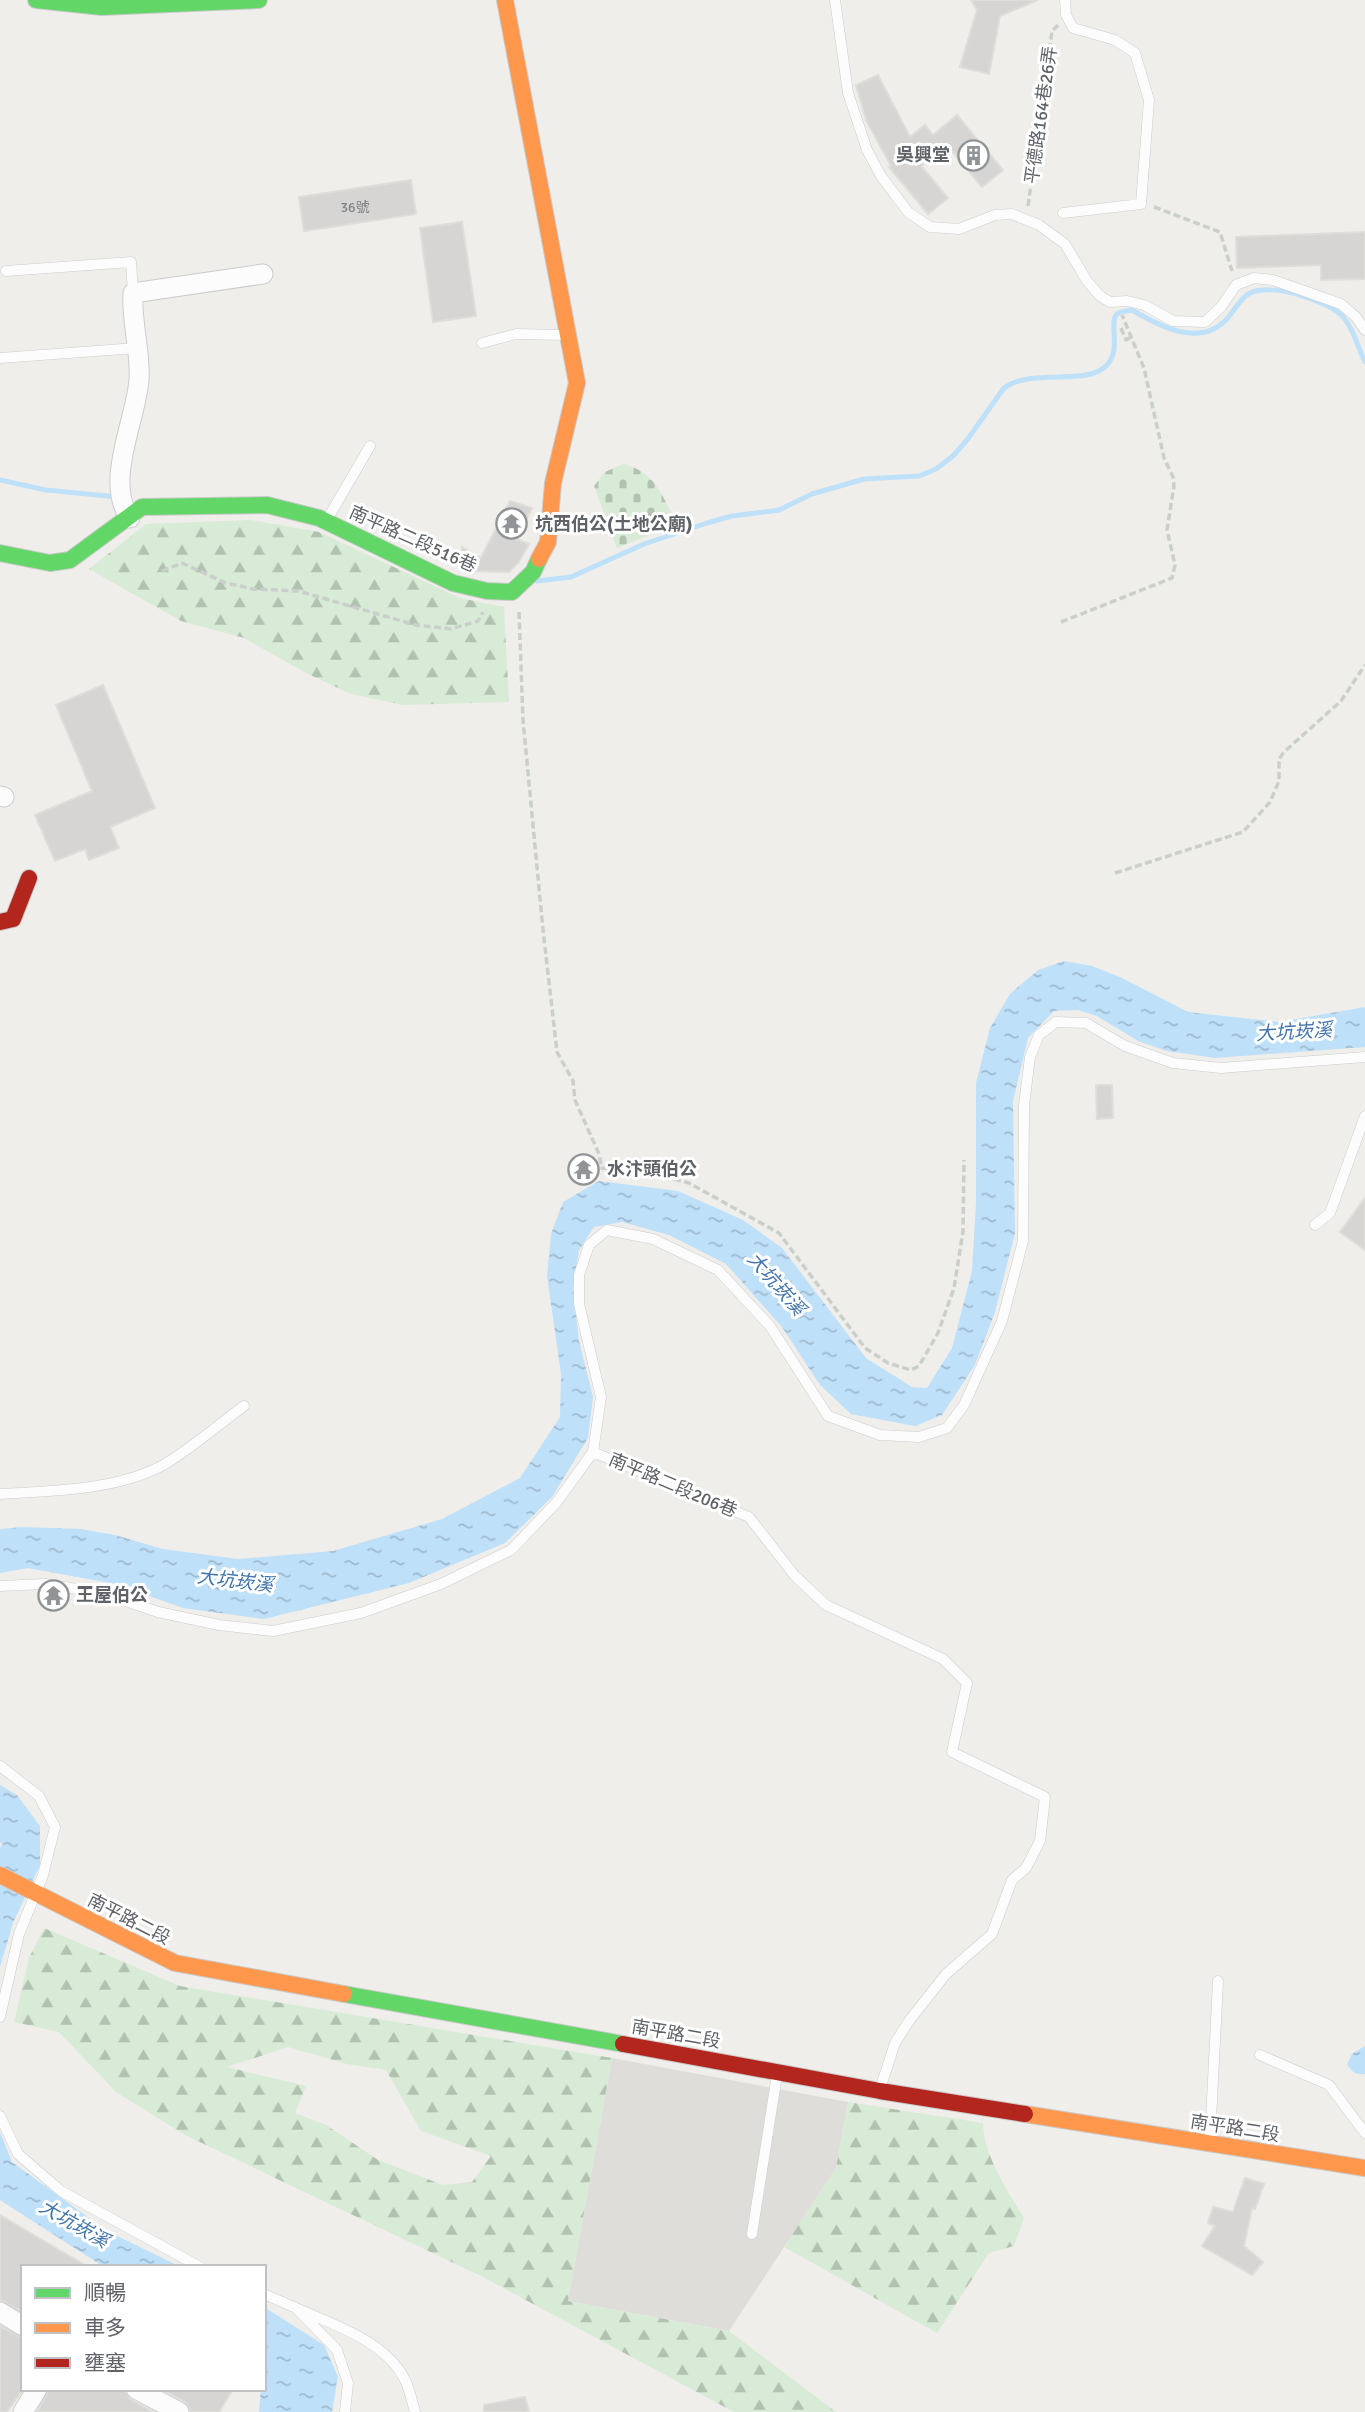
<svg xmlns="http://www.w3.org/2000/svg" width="1365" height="2412" viewBox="0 0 1365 2412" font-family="Signika,'Noto Sans TC',sans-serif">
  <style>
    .industrial { fill: #dfddda }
    .forest { fill: url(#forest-firs); fill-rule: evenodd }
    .cemetery { fill: url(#cemetery-stones) }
    .water { fill: url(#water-ripples) }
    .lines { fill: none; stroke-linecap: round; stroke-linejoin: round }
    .stream { stroke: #bfe0f9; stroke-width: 5 }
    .building { fill: #d6d5d3; stroke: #deddd9; stroke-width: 2 }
    .lane-casing { stroke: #cbcccc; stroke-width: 11 }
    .street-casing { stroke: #cbcccc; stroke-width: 21 }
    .fast-casing { stroke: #cacacb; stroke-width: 18 }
    .slow-casing { stroke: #cacacb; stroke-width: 18 }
    .jam-casing { stroke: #cacacb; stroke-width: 18 }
    .path { stroke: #cacfcc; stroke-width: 3.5; stroke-dasharray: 7 3.5; stroke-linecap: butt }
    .lane { stroke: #fdfcfc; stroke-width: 10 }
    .street { stroke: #fdfcfc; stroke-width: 19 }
    .fast { stroke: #63d668; stroke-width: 16 }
    .slow { stroke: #ff974d; stroke-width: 16 }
    .jam { stroke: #b3261e; stroke-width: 16 }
    .labels { text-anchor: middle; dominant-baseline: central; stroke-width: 6; stroke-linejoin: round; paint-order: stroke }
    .number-label { font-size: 14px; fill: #7e8184 }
    .street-label { font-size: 18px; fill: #5f6368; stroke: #fff }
    .poi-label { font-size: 18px; font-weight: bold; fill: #5f6368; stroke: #fff; text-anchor: start }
    .water-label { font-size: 19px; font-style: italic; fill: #4174aa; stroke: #fff }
  </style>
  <defs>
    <pattern id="forest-firs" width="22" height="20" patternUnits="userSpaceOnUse" patternTransform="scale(1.75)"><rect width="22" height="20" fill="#d8ebd6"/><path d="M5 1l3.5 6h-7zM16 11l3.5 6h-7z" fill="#b2c2b1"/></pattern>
    <pattern id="cemetery-stones" width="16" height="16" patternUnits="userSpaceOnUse" patternTransform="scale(1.75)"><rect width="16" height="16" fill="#d8ebd6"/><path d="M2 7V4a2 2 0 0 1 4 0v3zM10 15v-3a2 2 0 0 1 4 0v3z" fill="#b2c2b1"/></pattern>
    <pattern id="water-ripples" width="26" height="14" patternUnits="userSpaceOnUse" patternTransform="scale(1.75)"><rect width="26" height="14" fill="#bfe0f9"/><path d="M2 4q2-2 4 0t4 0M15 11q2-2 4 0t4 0" fill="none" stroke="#9eb9cd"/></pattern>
  </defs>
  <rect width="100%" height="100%" fill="#efeeea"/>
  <path class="industrial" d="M612,2058L848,2102L836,2168L729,2331L568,2301Z"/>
  <path class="forest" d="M251,520L319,532L460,598L504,607L509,702L403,705L351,694L308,674L244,638L181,621L89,569L146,524Z
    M44,1928L180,1986L612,2058L568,2301L729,2331L836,2412H734L483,2277L185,2135L116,2092L59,2032L14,2022L29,1958ZM288,2047L347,2064L386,2070L421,2131L491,2156L472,2182L443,2185L378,2160L326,2125L295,2113L306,2086L227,2067Z
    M848,2102L983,2123C984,2157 1007,2189 1024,2218L1014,2246L989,2253L937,2333L784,2247L836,2168Z"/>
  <path class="cemetery" d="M623,464C656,472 662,496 677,524L617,548L594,486L605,472Z"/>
  <path class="water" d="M1064,961L1092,966L1122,978L1188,1012L1279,1022L1365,1007V1047L1215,1058L1167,1051L1138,1041L1097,1016L1078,1010L1054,1011L1028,1038L1013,1101L1015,1233L995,1312L975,1365L942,1415L915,1426L851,1414L820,1385L782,1327L726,1264L669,1235L622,1222L594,1227L579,1250L573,1288L579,1341L593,1397L588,1438L552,1497L505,1543L409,1583L264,1619L183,1608L115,1584L28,1568L0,1573V1529L23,1527L81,1529L115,1535L163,1549L238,1559L333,1551L442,1519L520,1478L560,1417L561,1374L547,1276L551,1234L563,1202L599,1181L678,1191L743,1220L782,1248L866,1358L912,1387L927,1388L952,1348L972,1271L976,1203V1083L990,1028L1010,994L1038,970Z
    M0,1785L17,1795L40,1826V1865L13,1923L0,1967V1848L2,1844L0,1842Z
    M1365,2046V2074C1355,2075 1352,2072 1347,2064L1352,2054Z
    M0,2132L12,2162L107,2231L181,2267H104L0,2200Z
    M264,2307L324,2345L338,2377L332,2412H259L261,2389H264Z"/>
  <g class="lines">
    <path class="stream" d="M0,480L46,490L118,497
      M537,581L571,577L644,544L707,523L732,516L779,510L812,494L864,479L919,476L936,469L953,456L967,440L1004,388C1033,367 1087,387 1107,365C1122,349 1108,322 1117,314C1120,311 1128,311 1132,310C1159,326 1198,347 1225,321C1234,312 1239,299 1250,293C1271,282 1330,301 1344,318C1354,330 1358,348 1365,362"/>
  </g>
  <path class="building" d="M971,0H1038L1000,16L989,74L960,67L977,10Z
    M878,75L910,137L925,125L933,135L957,115L1003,170L982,187L946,144L921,166L948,198L928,214L889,167L891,166L866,120L856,85Z
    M411,180L416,214L304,231L299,197Z
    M462,222L476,316L433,322L420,228Z
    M1365,232V279L1321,280V265L1237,268L1236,237Z
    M510,501L532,508L517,539L529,544L519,562L509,572L475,571L461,568L462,547L481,558Z
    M103,685L155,808L110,827L119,848L89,860L85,849L55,861L35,815L92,791L56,705Z
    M1096,1085H1112L1113,1118L1097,1119Z
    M1365,1198V1250L1340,1232Z
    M1245,2178L1264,2184L1255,2209L1252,2208L1244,2246L1263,2262L1252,2275L1202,2246L1215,2226L1208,2223L1213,2207L1233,2212Z
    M0,2215L88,2267H23V2312L0,2300Z
    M0,2326L23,2338V2389L7,2412H0Z
    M49,2389H124L130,2399L153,2412H37Z
    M162,2389H233L219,2412H191L185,2402Z
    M525,2397L529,2412H484V2405Z"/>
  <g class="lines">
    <defs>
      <path id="lane" d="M835,0L848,93L867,150L881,176L908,212L930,227L959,229L995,215L1012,214L1039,225L1065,244L1087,281L1100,296L1110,302L1127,301L1144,305L1173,321L1205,322L1221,307L1236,285L1254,278L1273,280L1341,304L1356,317L1365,330
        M1063,213L1141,204L1149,100L1135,53L1115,40L1073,28L1066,15L1065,0
        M6,271L131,262L133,293
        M482,343L516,334L565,335
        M0,358L137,348
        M328,518L370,446
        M1315,1225L1330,1213L1365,1116
        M593,1452L749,1517L795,1576L826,1605L943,1659L967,1683L952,1752L1045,1797L1040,1841L1026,1868L1012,1880L992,1934L946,1974L909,2021L895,2043L880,2089
        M0,1494C51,1491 120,1490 165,1464C193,1447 218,1425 244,1406
        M0,1586L45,1584L102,1593L158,1612L219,1625L273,1631L361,1613L441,1584L511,1550L556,1503L593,1452L601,1397L579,1304V1275L589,1245L607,1230L653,1239L718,1270L770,1326L828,1416L880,1435L919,1437L947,1428L964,1405L1002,1321L1023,1241L1024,1105L1030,1057L1039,1035L1056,1022L1086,1023L1125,1046L1173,1063L1221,1068L1365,1057
        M0,1766L39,1796L55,1827L43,1875L19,1934L0,2017
        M1260,2055L1329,2085L1365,2133
        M0,2116L18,2154L61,2191L200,2267
        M1210,2140L1218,1981
        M752,2234L777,2075
        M264,2294L296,2308L337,2350L348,2383L345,2412
        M296,2308C334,2325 386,2341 405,2380C410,2390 412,2402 415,2412"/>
      <path id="street" d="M130,518C104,482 136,420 139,380C141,351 131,322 133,293L263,274
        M0,796L4,797
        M0,2312L23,2326
        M136,2389L179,2412
        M23,2412L37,2389"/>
      <path id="fast" d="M36,0L102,7L259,0
        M0,553L50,563L70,560L142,507L267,505L319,518L453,583L487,591L512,592L533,572L539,559
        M344,1994L623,2044"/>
      <path id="slow" d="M505,0L577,383L553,483L548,542L539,559
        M0,1875L175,1963L344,1994
        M1025,2114L1365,2168"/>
      <path id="jam" d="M0,922L13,919L29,878
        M623,2044L880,2091L1025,2114"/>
    </defs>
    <use href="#lane" class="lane-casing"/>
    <use href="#street" class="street-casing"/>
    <use href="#fast" class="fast-casing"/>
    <use href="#slow" class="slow-casing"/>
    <use href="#jam" class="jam-casing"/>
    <path class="path" d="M1028,206L1052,31L1058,25
      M1154,207L1220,232L1232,271
      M1121,328L1126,340L1131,337
      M162,571L182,563L226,583L253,589L298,591L416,625L451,629L478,621L483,612
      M519,612L523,720L543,930L557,1052L573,1081L575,1100L599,1154L602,1168L657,1174L689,1183L779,1233L865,1348L888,1363L911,1370L919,1366L938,1333L954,1288L963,1231L964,1160
      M1061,622L1172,578L1175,565L1167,530L1174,486L1173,477L1164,458L1144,368L1122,315
      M1115,873L1243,832L1270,802L1279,781V759L1284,752L1341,701L1365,665
      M573,1172L581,1178L602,1168"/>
    <use href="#lane" class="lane"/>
    <use href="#street" class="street"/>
    <use href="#fast" class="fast"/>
    <use href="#slow" class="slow"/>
    <use href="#jam" class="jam"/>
  </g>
  <defs>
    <symbol id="building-ring" viewBox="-11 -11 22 22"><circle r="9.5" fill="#fff" stroke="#919496" stroke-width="1.5"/><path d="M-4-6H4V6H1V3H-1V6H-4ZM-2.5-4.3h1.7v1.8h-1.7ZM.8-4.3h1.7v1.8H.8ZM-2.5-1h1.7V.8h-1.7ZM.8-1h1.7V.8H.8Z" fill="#919496"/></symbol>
    <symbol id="temple-ring" viewBox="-11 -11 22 22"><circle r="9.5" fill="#fff" stroke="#919496" stroke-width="1.5"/><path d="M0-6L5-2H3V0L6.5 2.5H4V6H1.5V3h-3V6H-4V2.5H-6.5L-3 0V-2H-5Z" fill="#919496"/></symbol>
  </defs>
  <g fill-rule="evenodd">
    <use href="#building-ring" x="956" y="138" width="35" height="35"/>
    <use href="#temple-ring" x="494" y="506" width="35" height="35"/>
    <use href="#temple-ring" x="566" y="1152" width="35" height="35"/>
    <use href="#temple-ring" x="36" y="1578" width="35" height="35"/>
  </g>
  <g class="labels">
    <g class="number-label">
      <text x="355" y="207">36號</text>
    </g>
    <g class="street-label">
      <text transform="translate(1041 115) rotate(-82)">平德路164巷26弄</text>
      <text transform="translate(413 539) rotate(24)">南平路二段516巷</text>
      <text transform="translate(673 1485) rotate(23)">南平路二段206巷</text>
      <text transform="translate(129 1919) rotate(27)">南平路二段</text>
      <text transform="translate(676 2034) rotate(10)">南平路二段</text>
      <text transform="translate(1235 2128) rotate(9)">南平路二段</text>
    </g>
    <g class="poi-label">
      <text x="950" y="155" text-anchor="end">吳興堂</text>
      <text x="535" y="524">坑西伯公(土地公廟)</text>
      <text x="607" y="1169">水汴頭伯公</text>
      <text x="76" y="1595">王屋伯公</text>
    </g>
    <g class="water-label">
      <text transform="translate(1294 1032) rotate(-3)">大坑崁溪</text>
      <text transform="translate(776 1284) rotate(49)">大坑崁溪</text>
      <text transform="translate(235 1581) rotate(7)">大坑崁溪</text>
      <text transform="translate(74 2224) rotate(30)">大坑崁溪</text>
    </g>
  </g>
  <rect x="21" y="2265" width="245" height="126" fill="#ffffff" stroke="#bfc1c3" stroke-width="2"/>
  <rect x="35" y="2288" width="35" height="10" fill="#63d668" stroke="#bfc1c3" stroke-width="2"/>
  <text x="84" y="2300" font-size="21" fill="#5f6368">順暢</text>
  <rect x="35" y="2323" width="35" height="10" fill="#ff974d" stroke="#bfc1c3" stroke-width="2"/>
  <text x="84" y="2335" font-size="21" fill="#5f6368">車多</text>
  <rect x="35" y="2358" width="35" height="10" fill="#b3261e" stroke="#bfc1c3" stroke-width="2"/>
  <text x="84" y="2370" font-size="21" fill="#5f6368">壅塞</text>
</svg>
